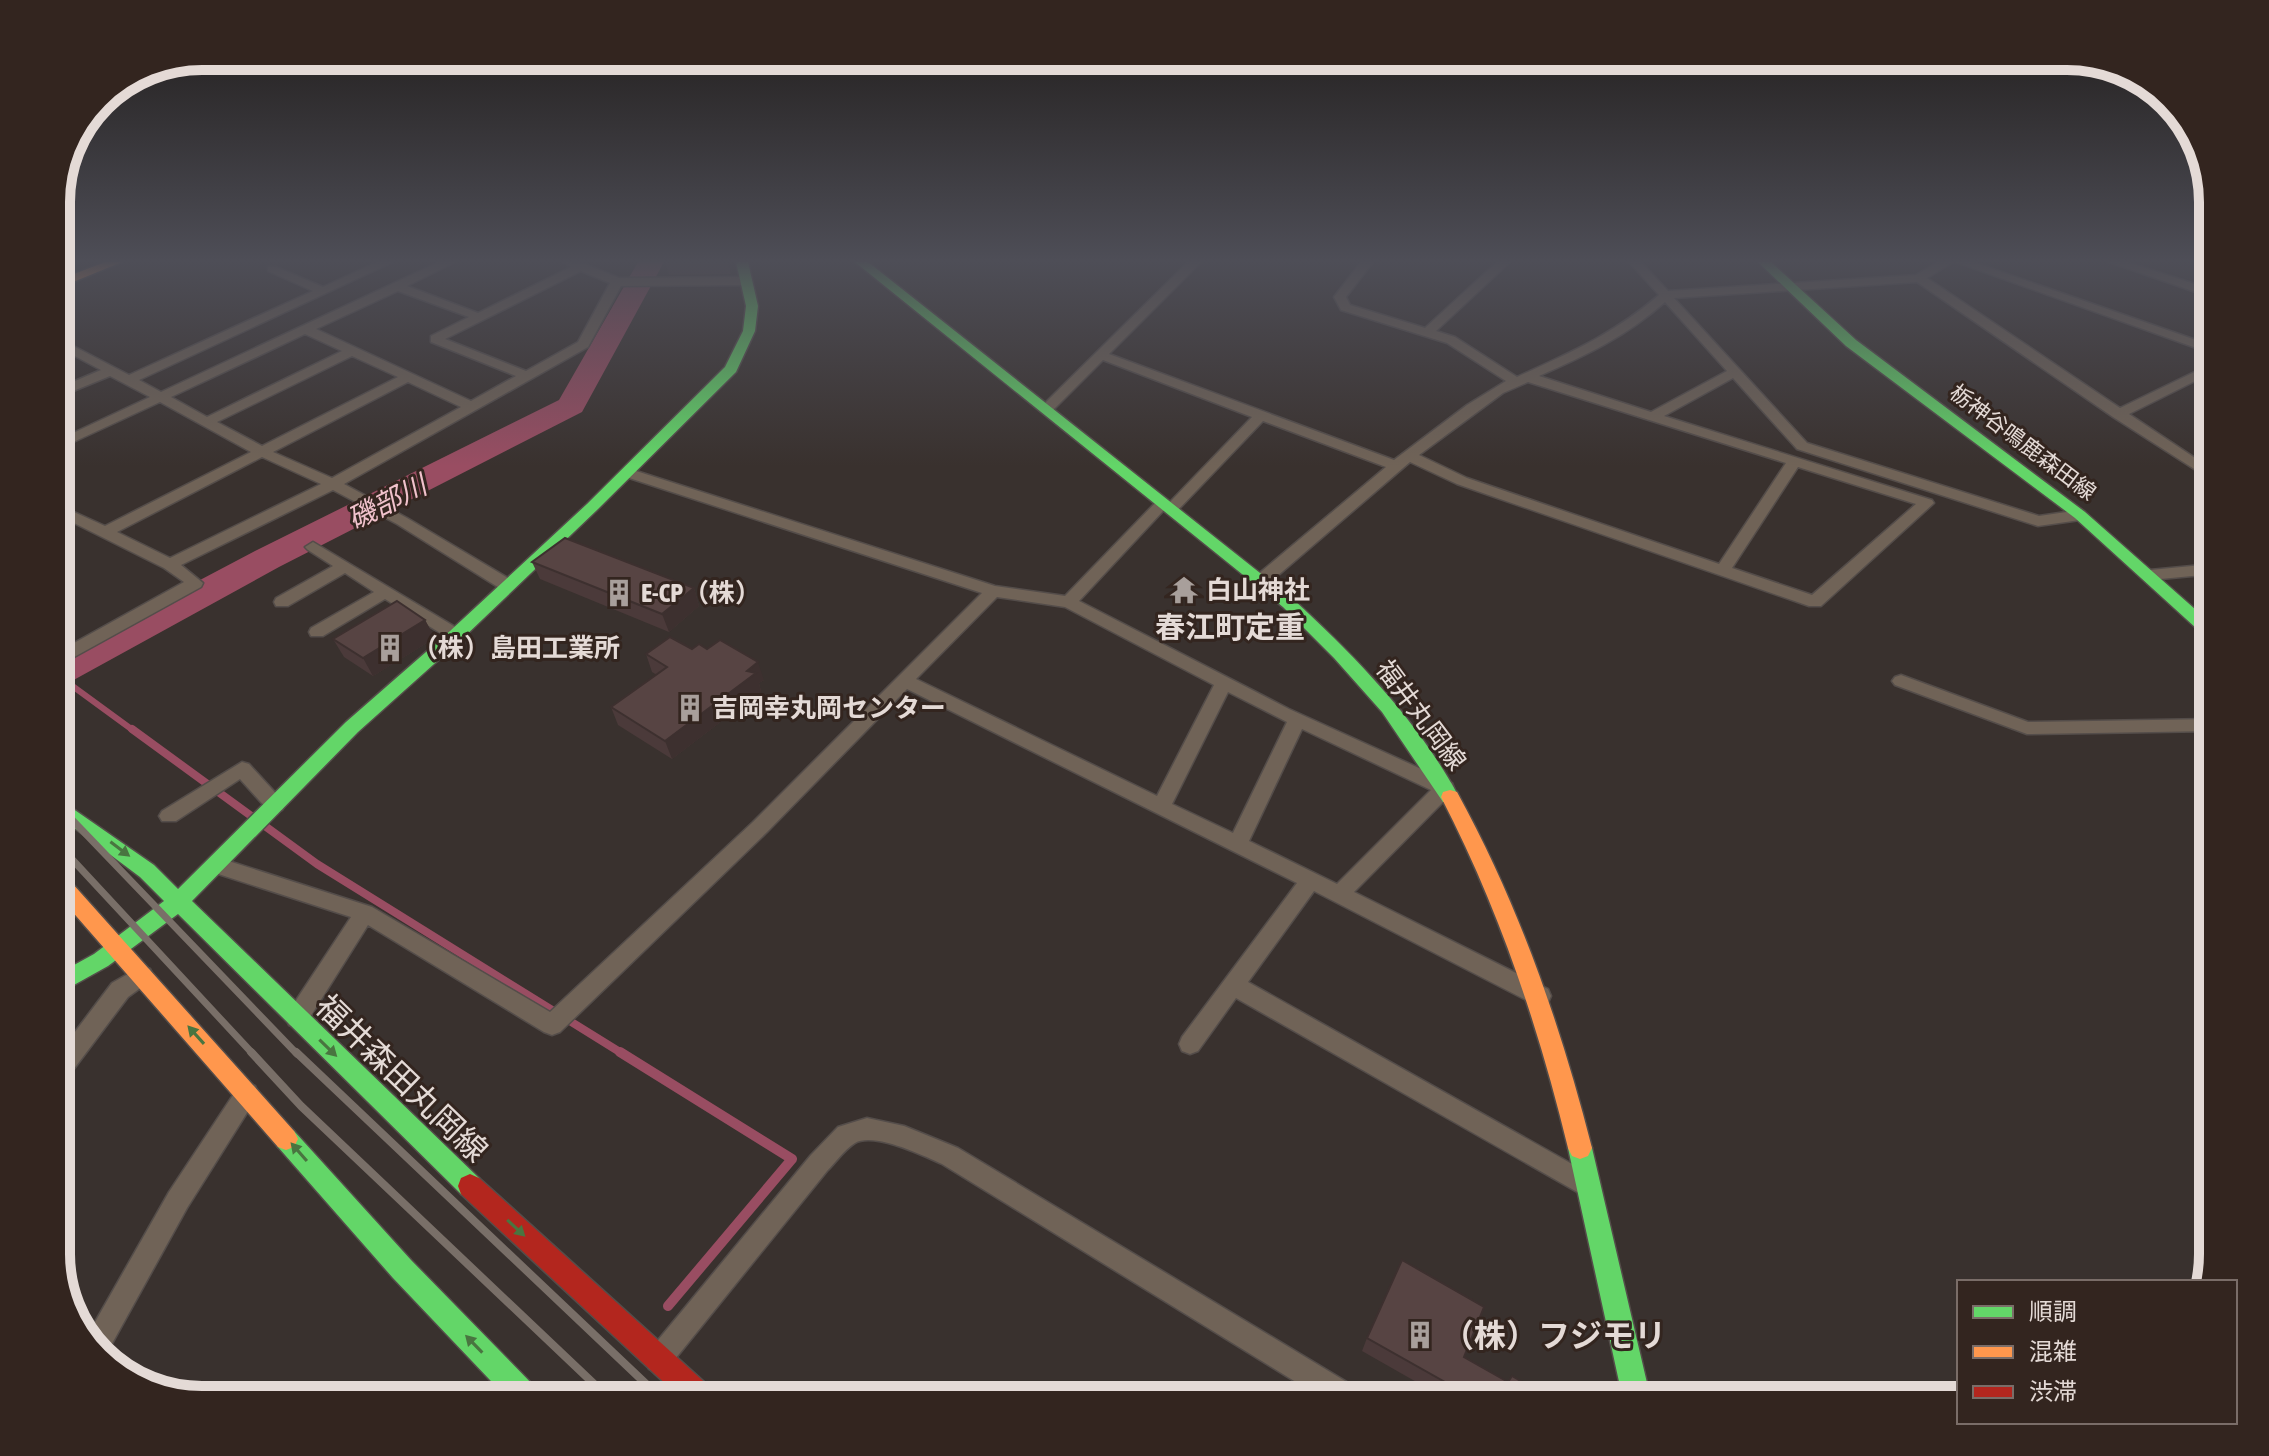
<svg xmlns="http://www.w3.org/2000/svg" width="2269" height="1456" viewBox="0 0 2269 1456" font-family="'Asap Condensed','Noto Sans JP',sans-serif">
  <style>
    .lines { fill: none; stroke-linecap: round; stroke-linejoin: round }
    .stream-far2 { stroke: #994d62; stroke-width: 6 }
    .stream-far1 { stroke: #994d62; stroke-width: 8 }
    .stream { stroke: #994d62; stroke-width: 10 }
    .river { fill: #994d62; fill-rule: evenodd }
    .street-casing { stroke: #544d4a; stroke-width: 3 }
    .fast-casing { stroke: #544d4a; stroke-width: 3 }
    .slow-casing { stroke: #544d4a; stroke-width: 3 }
    .jam-casing { stroke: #544d4a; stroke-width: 3 }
    .street { fill: #706357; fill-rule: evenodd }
    .fast { fill: #63d668; fill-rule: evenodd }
    .slow { fill: #ff974d; fill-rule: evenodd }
    .jam { fill: #b3261e; fill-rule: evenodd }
    .rail-far1 { stroke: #796f68; stroke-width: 7 }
    .rail { stroke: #796f68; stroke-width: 8 }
    .wall { fill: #4b3a3a }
    .shaded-wall { fill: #3d302f }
    .building { fill: #574443; stroke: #3d302f; stroke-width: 2 }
    .oneway { fill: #497540 }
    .labels { text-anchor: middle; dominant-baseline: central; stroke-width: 6; stroke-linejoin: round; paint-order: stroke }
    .far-street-label { font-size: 22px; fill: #e4dad6; stroke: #33251f }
    .poi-label { font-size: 26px; font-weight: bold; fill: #e4dad6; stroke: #33251f; text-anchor: start }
    .street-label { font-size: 26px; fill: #e4dad6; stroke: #33251f }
    .water-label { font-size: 28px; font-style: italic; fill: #f1c2cc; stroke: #33251f }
    .quarter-label { font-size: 30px; font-weight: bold; fill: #e4dad6; stroke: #33251f }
    .near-street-label { font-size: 32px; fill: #e4dad6; stroke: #33251f }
    .near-poi-label { font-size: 32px; font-weight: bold; fill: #e4dad6; stroke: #33251f; text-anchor: start }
    .rim { fill: none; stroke: #e4dad6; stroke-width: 10 }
  </style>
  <rect width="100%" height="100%" fill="#39312e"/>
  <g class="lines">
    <path class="stream-far2" d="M56,674L134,731"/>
    <path class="stream-far1" d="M132,729L317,864L623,1054"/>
    <path class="stream" d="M620,1052L792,1159L668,1306"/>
    <path class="river" d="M638,262H664L582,412L279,567L70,682L56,686V656L255,551L559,400Z"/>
    <defs>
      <path id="street" d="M377,262H393L139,380L161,392L439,262H455L407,286L478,313L571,267L564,262L585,264L619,278L745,277L751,281L745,285L621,286L588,347L344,484L407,518L513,581L515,585L513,589H501L397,524L333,490L181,565L203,583L201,587L56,667V653L184,582L164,568L56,514V504L105,526L251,452L160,402L56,450V441L150,397L110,376L56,398V389L101,370L56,346V337L129,375L313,291L268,271V267H276L323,287ZM581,271L610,283L578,342L526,371L445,339ZM398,291L469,317L431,336V342L516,376L471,401L316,329ZM305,334L342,351L207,417L171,397ZM352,356L398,377L262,446L217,422ZM408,382L461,407L332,478L273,452ZM262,457L321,484L170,558L117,532Z
        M1188,262H1201L1109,354L1394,460L1467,405L1506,381L1447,343L1341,310L1334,297L1361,262H1373L1346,297L1350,305L1425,328L1497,262H1510L1436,331L1455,337L1517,377C1571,352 1612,335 1659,295L1629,262H1641L1668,291L1916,275L1938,262H1953L1927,278L2120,408L2213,363V372L2129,414L2213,470V481L2113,417L1917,282L1674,298L1807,443L2039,516L2080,510L2088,515L2080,520L2038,526L1797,449L1733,378L1664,416L1932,500L1934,503L1821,606H1809L1457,484L1410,462L1268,584H1256L1254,580L1256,576L1386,467L1263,421L1176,512L1164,510L1079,601L1289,709L1452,783L1454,788L1452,793L1354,892L1548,989L1551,996L1548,1003L1540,1005L1532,1003L1314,891L1248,982L1595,1177L1598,1185L1595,1193L1586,1197L1236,998L1198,1051L1190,1054L1182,1051L1179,1044L1182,1037L1297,883L907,689L767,832L560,1032L552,1035L544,1032L368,925L305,1025L297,1028L289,1025L286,1018L289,1011L351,917L209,871L206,865L209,859L216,857L372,907L550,1012L753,822L982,593L623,476V470H633L995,586L1065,596L1158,500L1170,502L1252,417L1103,360L1052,411H1042L1040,408ZM1665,302L1727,371L1651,412L1539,376C1587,355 1625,337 1665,302ZM1528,382L1786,463L1719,564L1467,478L1419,455L1503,393ZM1798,467L1916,504L1812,595L1732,568ZM997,597L1065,607L1214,685L1157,796L916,679ZM1228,692L1287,722L1233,833L1172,804ZM1302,729L1431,790L1337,884L1249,841Z
        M1956,262H1973L2213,346V354Z
        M2109,262H2127L2213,290V298Z
        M313,542L462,631L464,635L462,639H450L385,599L323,636H311L309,632L311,628L374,592L345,573L288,606H276L274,602L276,598L333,566L308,550L305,547Z
        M2213,564V574L2150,580L2142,575L2150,570Z
        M1901,675L2028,722L2213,719V731L2027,734L1895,685L1892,681L1895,677Z
        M242,762L249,764L282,800L285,805L282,810H268L240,779L176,821H162L159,816L162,811Z
        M142,966L150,969L153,975L150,981L128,997L64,1082L56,1085V1057L112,983Z
        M247,1082L255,1086L258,1093L255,1100L187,1208L104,1358L86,1338L169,1192L239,1086Z
        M867,1118L904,1126L958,1148L1360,1390L1364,1400H1325L942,1164C922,1155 874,1132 855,1143C844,1150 836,1162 827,1171L667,1369L658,1373L649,1369L645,1360L649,1351L811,1155L838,1127Z"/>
      <path id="fast" d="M736,262H748L758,306L755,331L736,372L597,510L462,639L358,732L192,901L479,1178L482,1186L479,1194L470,1198L461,1194L178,914L108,966L56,995V975L94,954L164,901L140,877L56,814V797L154,865L178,889L346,722L450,631L587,504L725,367L743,331L746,306Z
        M855,262H868L1294,600C1357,658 1418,721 1459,797L1457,802H1443L1382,712L1334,658L1283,607Z
        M1758,262H1771L1856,340L2085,512L2213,625V640L2207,638L2075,518L1846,346Z
        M286,1128L294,1131L411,1260L538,1390L542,1400H509L393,1278L278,1147L274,1139L278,1131Z
        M1580,1137L1588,1140L1592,1148L1651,1400H1623L1568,1148L1572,1140Z"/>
      <path id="slow" d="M105,262H122L56,289V281Z
        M1450,790L1457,792C1519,905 1560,1023 1592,1148L1588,1156L1580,1159L1572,1156L1568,1148C1538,1025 1499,909 1441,797L1443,792Z
        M56,871L63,873L294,1131L298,1139L294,1147L286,1150L278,1147L56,893Z"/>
      <path id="jam" d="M470,1174L479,1178L713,1390L717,1400H683L461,1194L458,1186L461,1178Z"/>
    </defs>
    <use href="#street" class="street-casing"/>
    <use href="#fast" class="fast-casing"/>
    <use href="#slow" class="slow-casing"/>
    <use href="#jam" class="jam-casing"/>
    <use href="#street" class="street"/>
    <use href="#fast" class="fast"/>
    <use href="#slow" class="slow"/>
    <use href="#jam" class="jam"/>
    <path class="rail-far1" d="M56,803L297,1054
      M56,842L253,1054"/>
    <path class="rail" d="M251,1052L301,1106L611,1400
      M296,1052L663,1400"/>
  </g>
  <path class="wall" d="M665,262H728L731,274L669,275Z
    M532,562L694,588L699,606L669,632L540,579Z
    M425,620L435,638L373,676L344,657L333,639Z
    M692,649L764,680L759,683L761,691L672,759L618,725L611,707L657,675L652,672L646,654Z
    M1367,1338L1464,1357L1508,1382L1553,1400H1448L1362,1351Z"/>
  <path class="shaded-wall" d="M694,588L699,606L669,632L662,614Z
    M425,620L435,638L373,676L363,658Z
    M758,662L764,680L759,683L761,691L672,759L665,741Z"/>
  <path class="building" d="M565,538L694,588L662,614L532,562Z
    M397,601L425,620L363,658L333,639Z
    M670,637L692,649L699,644L707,649L720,640L758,662L747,671L756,673L665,741L611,707L667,667L646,654Z
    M1402,1260L1484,1307L1464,1357L1508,1382L1512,1376L1553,1400H1477L1367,1338Z"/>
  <defs><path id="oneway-solid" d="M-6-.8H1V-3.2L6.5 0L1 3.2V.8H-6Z" transform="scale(2)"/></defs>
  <g class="oneway">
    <use href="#oneway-solid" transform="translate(120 849) rotate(37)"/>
    <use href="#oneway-solid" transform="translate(196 1035) rotate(-132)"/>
    <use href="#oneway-solid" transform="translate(328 1048) rotate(44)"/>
    <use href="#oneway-solid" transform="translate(299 1152) rotate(-131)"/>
    <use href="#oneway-solid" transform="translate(516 1228) rotate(43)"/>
    <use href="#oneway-solid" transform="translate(474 1344) rotate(-134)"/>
  </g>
  <linearGradient id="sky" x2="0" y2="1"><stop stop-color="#1f1b19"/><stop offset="0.56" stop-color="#4e4e57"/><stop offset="1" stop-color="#4e4e57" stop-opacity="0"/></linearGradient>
  <rect width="2269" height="466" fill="url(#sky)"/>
  <defs>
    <symbol id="temple-bare" viewBox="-9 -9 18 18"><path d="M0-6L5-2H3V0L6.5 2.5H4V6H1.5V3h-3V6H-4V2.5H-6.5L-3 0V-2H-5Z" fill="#a89f9b" stroke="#33251f" stroke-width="2.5" paint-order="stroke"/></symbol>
    <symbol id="building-bare" viewBox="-9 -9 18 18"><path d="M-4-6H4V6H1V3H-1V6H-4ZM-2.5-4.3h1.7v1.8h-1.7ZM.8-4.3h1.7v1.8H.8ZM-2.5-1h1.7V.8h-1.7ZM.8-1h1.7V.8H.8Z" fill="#a89f9b" stroke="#33251f" stroke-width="2.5" paint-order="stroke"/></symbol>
  </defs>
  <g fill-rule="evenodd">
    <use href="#temple-bare" x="1164" y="570" width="40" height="40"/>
    <use href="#building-bare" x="599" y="573" width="40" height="40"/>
    <use href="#building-bare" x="370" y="628" width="40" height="40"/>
    <use href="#building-bare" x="670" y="688" width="40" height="40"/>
    <use href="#building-bare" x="1400" y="1315" width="40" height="40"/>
  </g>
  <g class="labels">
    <g class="far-street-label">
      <text transform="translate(2023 442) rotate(37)">栃神谷鳴鹿森田線</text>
    </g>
    <g class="poi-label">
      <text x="1206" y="590">白山神社</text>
      <text x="641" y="593">E-CP（株）</text>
      <text x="412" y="648">（株）島田工業所</text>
      <text x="712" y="708">吉岡幸丸岡センター</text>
    </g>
    <g class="street-label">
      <text transform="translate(1421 715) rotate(53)">福井丸岡線</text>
    </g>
    <g class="water-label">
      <text transform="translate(387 502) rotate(-27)">磯部川</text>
    </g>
    <g class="quarter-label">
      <text x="1230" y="627">春江町定重</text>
    </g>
    <g class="near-street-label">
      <text transform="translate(402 1078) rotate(44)">福井森田丸岡線</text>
    </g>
    <g class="near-poi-label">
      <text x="1442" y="1335">（株）フジモリ</text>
    </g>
  </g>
  <path d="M0 0H2269V1456H0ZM202 70H2067A132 132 0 0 1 2199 202V1254A132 132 0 0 1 2067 1386H202A132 132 0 0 1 70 1254V202A132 132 0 0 1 202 70Z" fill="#33251f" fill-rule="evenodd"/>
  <path class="rim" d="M202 70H2067A132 132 0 0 1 2199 202V1254A132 132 0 0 1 2067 1386H202A132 132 0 0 1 70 1254V202A132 132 0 0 1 202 70Z"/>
  <rect x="1957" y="1280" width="280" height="144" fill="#33251f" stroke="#7a6d68" stroke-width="2"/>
  <rect x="1973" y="1306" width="40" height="12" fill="#63d668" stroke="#7a6d68" stroke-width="2"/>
  <text x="2029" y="1320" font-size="24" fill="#e4dad6">順調</text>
  <rect x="1973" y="1346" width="40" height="12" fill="#ff974d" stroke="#7a6d68" stroke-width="2"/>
  <text x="2029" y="1360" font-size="24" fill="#e4dad6">混雑</text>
  <rect x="1973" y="1386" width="40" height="12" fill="#b3261e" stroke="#7a6d68" stroke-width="2"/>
  <text x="2029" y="1400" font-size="24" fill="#e4dad6">渋滞</text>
</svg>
